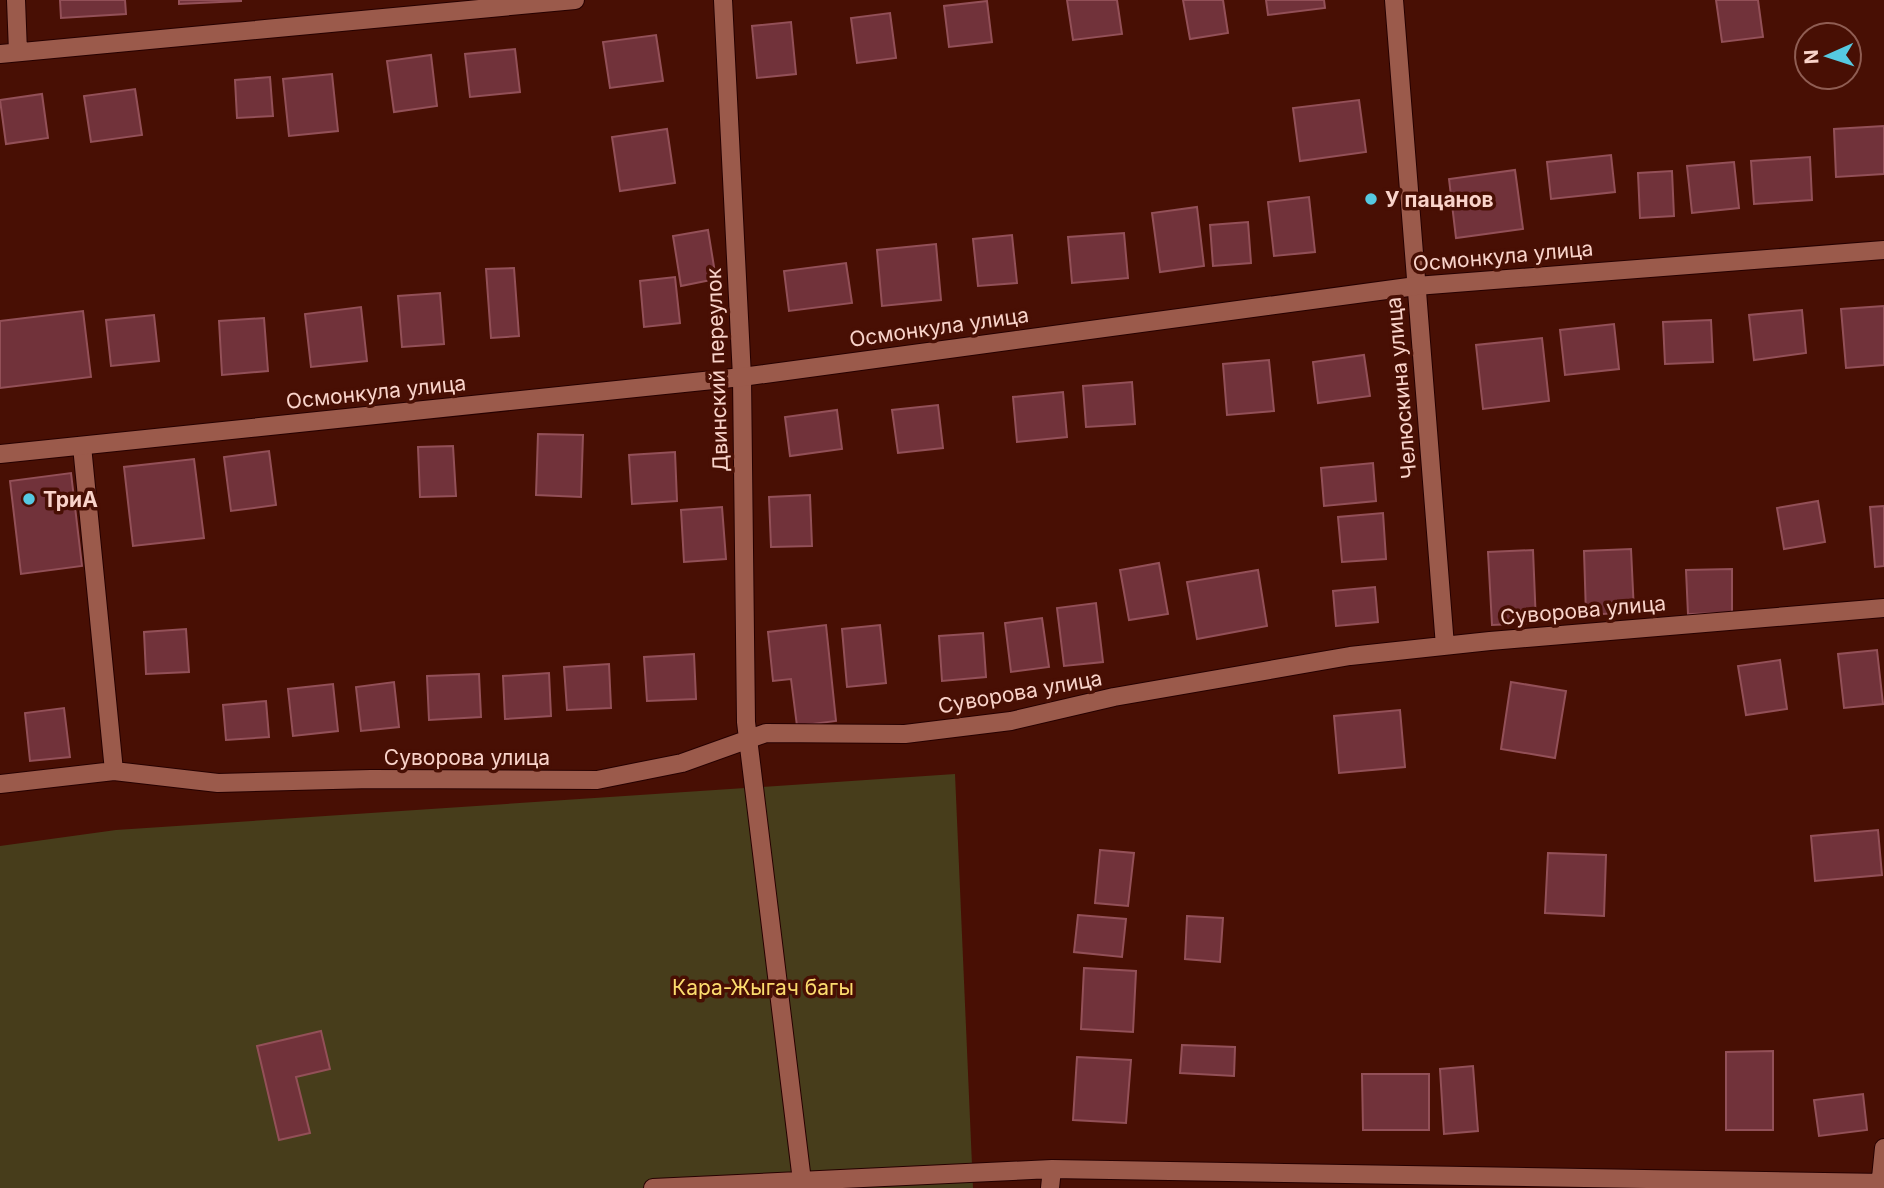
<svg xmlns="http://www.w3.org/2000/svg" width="1884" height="1188" viewBox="0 0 1884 1188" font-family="Inter,sans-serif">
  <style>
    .green { fill: #473d1b }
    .building { fill: #71323a; stroke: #935058; stroke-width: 2 }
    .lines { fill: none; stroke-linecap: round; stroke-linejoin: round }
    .minor-casing { stroke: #260000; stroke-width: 20 }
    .tertiary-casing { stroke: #260000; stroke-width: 20 }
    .minor { stroke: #9b5a4b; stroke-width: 18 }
    .tertiary { stroke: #9b5a4b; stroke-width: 18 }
    .poi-dot { fill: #56c9e1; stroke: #480f04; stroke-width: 2.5 }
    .labels { text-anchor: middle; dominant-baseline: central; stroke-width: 7; stroke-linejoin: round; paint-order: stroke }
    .poi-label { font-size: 21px; font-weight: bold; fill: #f9d3ca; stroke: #480f04; text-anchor: start }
    .street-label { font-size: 21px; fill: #f9d3ca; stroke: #480f04 }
    .park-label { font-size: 21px; fill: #fcdc6e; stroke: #480f04 }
  </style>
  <rect width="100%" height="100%" fill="#480f04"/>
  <path class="green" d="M955,774L973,1188H0V846L116,830Z"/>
  <path class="building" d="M60,0H125L126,14L61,18Z
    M179,0H241V1L179,4Z
    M1067,0H1117L1122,34L1073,40Z
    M1183,0H1223L1228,33L1190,39Z
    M1266,0H1324L1325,8L1268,15Z
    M1716,0H1758L1763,37L1722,42Z
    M987,1L992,42L949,47L944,6Z
    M890,13L896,58L857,63L851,18Z
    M791,22L796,74L757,78L752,26Z
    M656,35L663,81L610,88L603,42Z
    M515,49L520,92L470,97L465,54Z
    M431,55L437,106L394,112L387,61Z
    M332,74L338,131L289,136L283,79Z
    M270,77L273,116L237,118L235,80Z
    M135,89L142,135L91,142L84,96Z
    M42,94L48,138L6,144L0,100Z
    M1359,100L1366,152L1300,161L1293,108Z
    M1884,126V174L1836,177L1834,129Z
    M667,129L675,183L620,191L612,137Z
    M1611,155L1615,192L1551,199L1547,162Z
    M1810,157L1812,200L1754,204L1751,161Z
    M1734,162L1739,208L1692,213L1687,166Z
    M1515,170L1523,229L1456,238L1449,179Z
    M1672,171L1674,216L1640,218L1638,173Z
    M1309,197L1315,252L1274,256L1268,202Z
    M1197,207L1204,266L1160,272L1152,213Z
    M1248,222L1251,263L1213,266L1210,225Z
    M708,230L716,279L681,286L673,236Z
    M1124,233L1128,278L1072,283L1068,237Z
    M1012,235L1017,283L978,286L973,239Z
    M936,244L941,300L882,306L877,250Z
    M846,263L852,303L789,311L784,271Z
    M514,268L519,336L491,338L486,269Z
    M675,277L680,323L644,327L640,281Z
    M440,293L444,344L402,347L398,296Z
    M1884,306V365L1846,368L1841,309Z
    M361,307L367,361L311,367L305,314Z
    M1802,310L1806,353L1754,360L1749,315Z
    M83,311L91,377L0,388V321Z
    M154,315L159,361L111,366L106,320Z
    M264,318L268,371L222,375L219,321Z
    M1711,320L1713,362L1665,364L1663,322Z
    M1614,324L1619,369L1565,375L1560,330Z
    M1542,338L1549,401L1483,409L1476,345Z
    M1364,355L1370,396L1318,403L1313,362Z
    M1269,360L1274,411L1227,415L1223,364Z
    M1132,382L1135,424L1086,427L1083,386Z
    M1063,392L1067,437L1017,442L1013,397Z
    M938,405L943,448L898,453L892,410Z
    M837,410L842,449L790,456L785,417Z
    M538,434L583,435L581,497L536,495Z
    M453,446L456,496L420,497L418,447Z
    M269,451L276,505L231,511L224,457Z
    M675,452L677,501L632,504L629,455Z
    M194,459L204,538L133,546L124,467Z
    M1373,463L1376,501L1324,506L1321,468Z
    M71,473L82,566L21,574L10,481Z
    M810,495L812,546L771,547L769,497Z
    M1818,501L1825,542L1784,549L1777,508Z
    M1884,506V566L1875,567L1870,507Z
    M722,507L726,559L684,562L681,510Z
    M1383,513L1386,559L1342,562L1338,517Z
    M1631,549L1634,612L1586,615L1584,551Z
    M1533,550L1536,623L1492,625L1488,552Z
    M1159,563L1168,614L1129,620L1120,570Z
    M1732,569V613L1688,614L1686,570Z
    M1258,570L1267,626L1197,639L1187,582Z
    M1375,587L1378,622L1336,626L1333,591Z
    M1096,603L1103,662L1064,666L1057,608Z
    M1042,618L1049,667L1011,672L1005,623Z
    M826,625L836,721L797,726L791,679L773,681L768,632Z
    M880,625L886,683L847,687L842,629Z
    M186,629L189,672L146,674L144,632Z
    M983,633L986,677L942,681L939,636Z
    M1877,650L1883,704L1844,708L1838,654Z
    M694,654L696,699L647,701L644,657Z
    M1780,660L1787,709L1746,715L1738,666Z
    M609,664L611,708L567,710L564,667Z
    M549,673L551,716L505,719L503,676Z
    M479,674L481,717L429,720L427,676Z
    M394,682L399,727L361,731L356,687Z
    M1511,682L1566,691L1555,758L1501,749Z
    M333,684L338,731L293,736L288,689Z
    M266,701L269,737L226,740L223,705Z
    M64,708L70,757L30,761L25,713Z
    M1400,710L1405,767L1339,773L1334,716Z
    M1878,830L1882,875L1815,881L1811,836Z
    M1100,850L1134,853L1128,906L1095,903Z
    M1548,853L1606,855L1604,916L1545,913Z
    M1078,915L1126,919L1122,957L1074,952Z
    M1187,916L1223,918L1220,962L1185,959Z
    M1084,968L1136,971L1133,1032L1081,1029Z
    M321,1031L330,1069L296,1077L310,1133L279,1140L257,1046Z
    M1182,1045L1235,1047L1234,1076L1180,1073Z
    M1773,1051V1130H1726V1052Z
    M1077,1057L1131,1060L1126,1123L1073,1120Z
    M1473,1066L1478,1131L1444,1134L1440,1069Z
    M1362,1074H1429V1130H1363Z
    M1863,1094L1867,1130L1819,1136L1814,1100Z"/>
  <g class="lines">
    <defs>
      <path id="minor" d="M16,0L18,52
        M723,0L742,377L746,722L802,1181
        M1394,0L1445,646
        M0,54L575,0
        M82,446L114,771
        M0,784L114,771L218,783L371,779L597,780L682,763L766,733L905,734L1011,721L1114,697L1350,656L1490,641L1884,608
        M653,1188L1052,1169
        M1050,1188L1052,1169L1884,1183
        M1880,1188L1884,1148"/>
      <path id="tertiary" d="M0,454L742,377L1416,286L1884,250"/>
    </defs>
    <use href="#minor" class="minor-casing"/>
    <use href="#tertiary" class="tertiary-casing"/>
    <use href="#minor" class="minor"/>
    <use href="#tertiary" class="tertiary"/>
  </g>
  <g class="poi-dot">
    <circle cx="1371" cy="199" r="7"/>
    <circle cx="29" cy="499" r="7"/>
  </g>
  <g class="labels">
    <g class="poi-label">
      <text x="1385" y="199">У пацанов</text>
      <text x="43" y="499">ТриА</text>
    </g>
    <g class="street-label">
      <text transform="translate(1503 256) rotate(-5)">Осмонкула улица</text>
      <text transform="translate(939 327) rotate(-8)">Осмонкула улица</text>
      <text transform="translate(717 370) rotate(-92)">Двинский переулок</text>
      <text transform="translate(1401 388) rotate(-95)">Челюскина улица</text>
      <text transform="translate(376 392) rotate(-6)">Осмонкула улица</text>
      <text transform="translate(1583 610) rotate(-5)">Суворова улица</text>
      <text transform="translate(1020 692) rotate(-10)">Суворова улица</text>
      <text x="467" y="757">Суворова улица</text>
    </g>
    <g class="park-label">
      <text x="763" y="987">Кара-Жыгач багы</text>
    </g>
  </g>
  <g transform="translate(1828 56) rotate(267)"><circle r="33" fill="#480f04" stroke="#8f5d53" stroke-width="2"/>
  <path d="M0-5L12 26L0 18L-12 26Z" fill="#56c9e1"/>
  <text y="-10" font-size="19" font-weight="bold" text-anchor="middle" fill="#f9d3ca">N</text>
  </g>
</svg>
